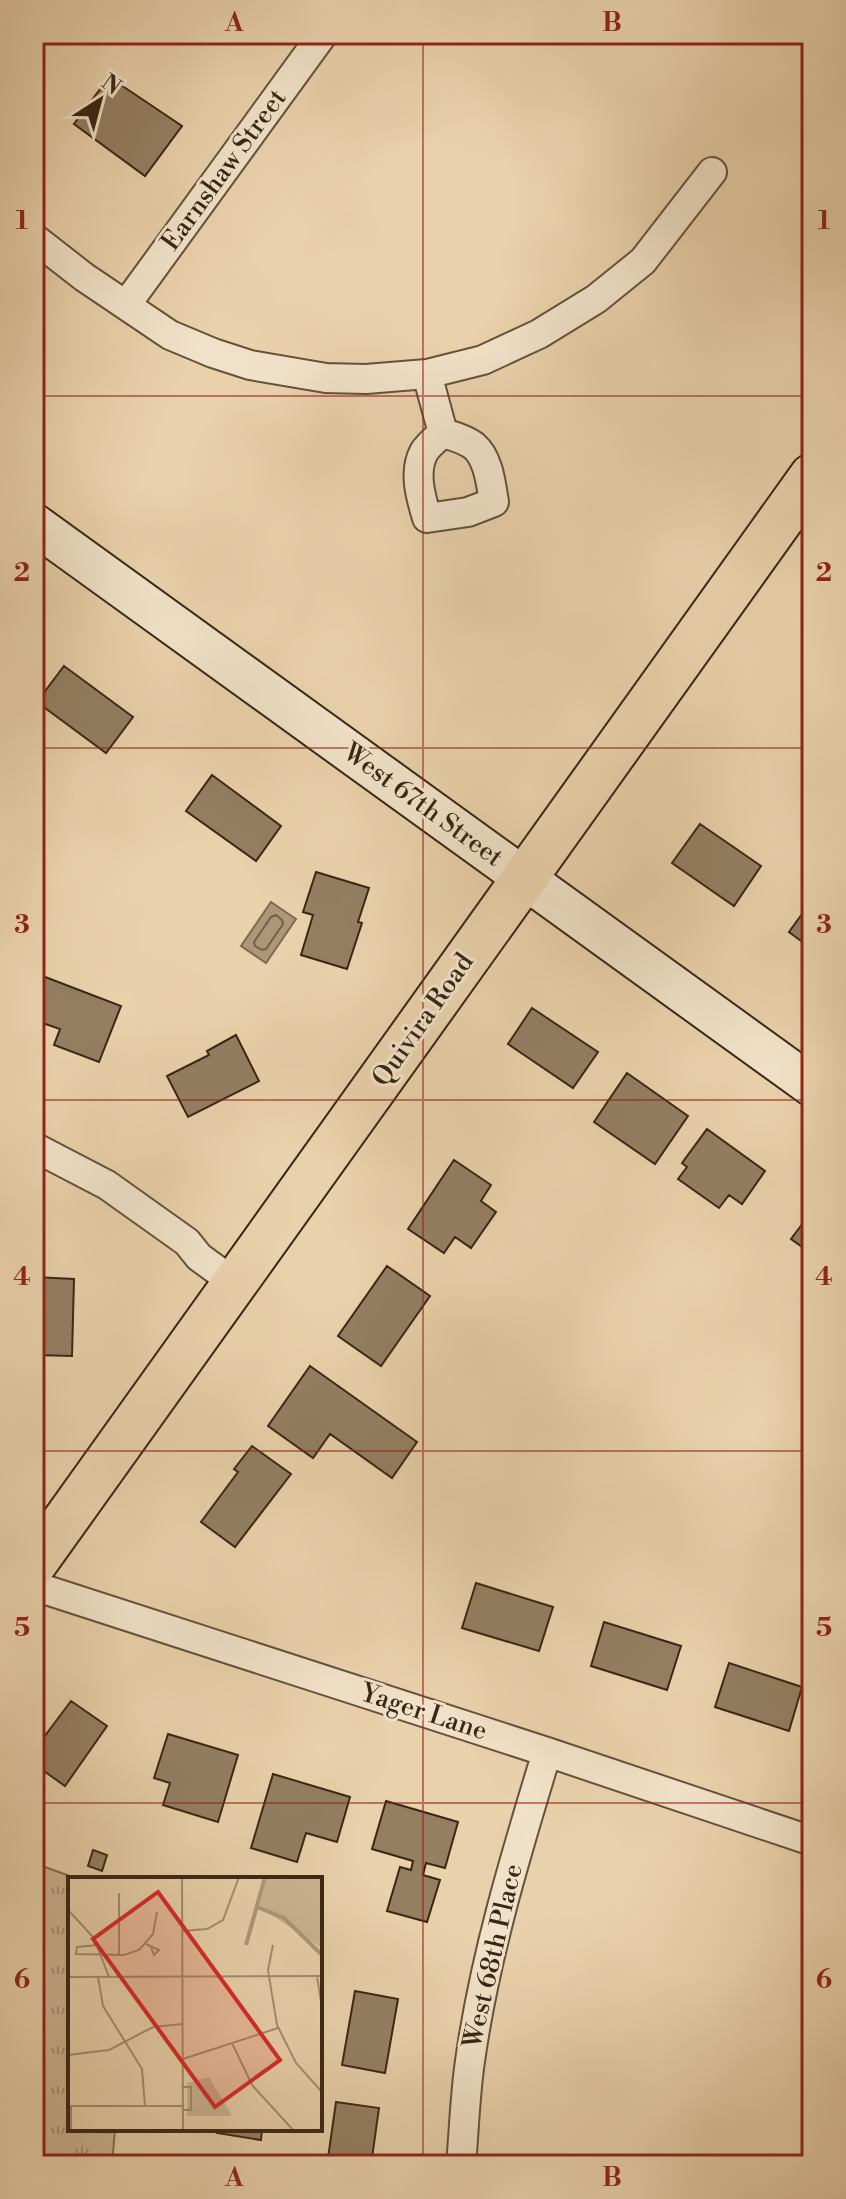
<svg xmlns="http://www.w3.org/2000/svg" width="846" height="2199" viewBox="0 0 846 2199" font-family="'Libre Bodoni',serif">
  <style>
    .park { fill: url(#park-tufts); stroke: #826e54; stroke-width: 2 }
    .water { fill: #ad9778; stroke: #7e6a50; stroke-width: 2 }
    .lines { fill: none; stroke-linecap: round; stroke-linejoin: round }
    .shore { stroke: #725f46; stroke-width: 2 }
    .building { fill: #947f63; stroke: #382715; stroke-width: 2 }
    .street-casing { stroke: #64523a; stroke-width: 32 }
    .secondary-casing { stroke: #382715; stroke-width: 44 }
    .primary-casing { stroke: #382715; stroke-width: 48 }
    .street { stroke: #f1e1c8; stroke-width: 28 }
    .secondary { stroke: #f1e1c8; stroke-width: 40 }
    .primary { stroke: #e9d1ab; stroke-width: 44 }
    .grid { fill: none; stroke: #8f2418; stroke-width: 2; stroke-opacity: 0.55 }
    .labels { text-anchor: middle; dominant-baseline: central; stroke-width: 6; stroke-linejoin: round; paint-order: stroke }
    .street-label { font-size: 26px; fill: #382715; stroke: #f1e1c8 }
    .inset-river { fill: none; stroke: #ad9778; stroke-width: 4 }
    .inset-road { fill: none; stroke: #a28d6f; stroke-width: 2 }
    .view { fill: #d62828; fill-opacity: 0.15; stroke: #d62828; stroke-width: 4 }
    .inset-edge { fill: none; stroke: #382715; stroke-width: 4 }
    .neatline { fill: none; stroke: #8f2418; stroke-width: 3 }
    .grid-label { font-size: 26px; text-anchor: middle; font-weight: bold; fill: #8f2418 }
  </style>
  <defs>
    <pattern id="park-tufts" width="24" height="20" patternUnits="userSpaceOnUse" patternTransform="scale(2)"><rect width="24" height="20" fill="#cbb492"/><path d="M3 7l-1-3M5 7V3M7 7l1-3M15 17l-1-3M17 17v-4M19 17l1-3" fill="none" stroke="#a69276"/></pattern>
  </defs>
  <rect width="100%" height="100%" fill="#e9d1ab"/>
  <filter id="stains"><feTurbulence type="fractalNoise" baseFrequency=".0025" numOctaves="4"/><feColorMatrix values="0 0 0 0 .2 0 0 0 0 .09 0 0 0 0 .02 0 0 0 .5 -.17"/></filter>
  <radialGradient id="worn" r=".72"><stop offset=".6" stop-color="#630" stop-opacity="0"/><stop offset="1" stop-color="#630" stop-opacity=".3"/></radialGradient>
  <path class="park" d="M34,1863L78,1879H70V2129H115L112,2165H34Z"/>
  <path class="water" d="M271,902L296,919L266,963L241,946Z"/>
  <g class="lines">
    <path class="shore" d="M276,915L282,920L283,924L266,949L262,950L255,946L254,942L271,917Z"/>
  </g>
  <path class="building" d="M109,77L182,126L145,176L74,124Z
    M64,666L133,717L106,753L37,702Z
    M212,775L281,826L256,861L186,811Z
    M700,824L761,866L734,906L672,863Z
    M316,872L369,888L358,922L362,923L347,969L301,955L313,915L303,912Z
    M812,900V949L789,932Z
    M40,975L121,1006L99,1062L54,1045L60,1029L34,1020V990Z
    M532,1008L598,1052L573,1088L508,1044Z
    M236,1035L259,1081L188,1117L167,1076L209,1055L207,1051Z
    M627,1073L688,1116L655,1164L594,1122Z
    M707,1129L765,1171L742,1204L729,1195L719,1208L678,1179L687,1167L682,1163Z
    M454,1160L491,1185L481,1201L496,1212L471,1248L455,1237L444,1253L408,1229Z
    M812,1211V1254L791,1239Z
    M387,1266L430,1296L381,1366L338,1336Z
    M34,1277L74,1279L72,1356L34,1355Z
    M310,1366L417,1442L392,1478L330,1434L313,1458L268,1426Z
    M252,1446L291,1474L235,1547L201,1522L238,1472L234,1469Z
    M476,1583L553,1607L539,1651L462,1628Z
    M604,1622L681,1646L667,1690L591,1666Z
    M729,1663L802,1687L789,1731L715,1707Z
    M71,1701L107,1726L65,1786L34,1764V1739L39,1733L44,1737Z
    M168,1734L238,1755L218,1822L163,1805L170,1783L154,1778Z
    M273,1774L350,1797L337,1842L306,1833L297,1862L251,1848Z
    M386,1801L458,1822L445,1868L426,1863L423,1875L440,1880L427,1922L387,1911L400,1867L411,1870L413,1861L372,1849Z
    M93,1850L107,1855L102,1871L88,1866Z
    M355,1991L398,1999L385,2073L342,2065Z
    M336,2102L379,2108L371,2165H327Z
    M218,2129H262L261,2140L217,2133Z"/>
  <g class="lines">
    <defs>
      <path id="street" d="M34,238L84,277L170,335L213,353L250,365L326,378L366,379L427,374L483,360L539,334L596,299L643,261L712,172
        M126,305L323,34
        M427,374L443,433C453,436 465,439 474,446C489,459 491,485 494,502L468,512L427,518C421,498 413,472 424,452C428,445 437,438 443,433
        M34,1147L107,1185L187,1242L199,1257L236,1284
        M34,1586L547,1752L812,1841
        M461,2165C464,2131 465,2095 470,2061C485,1955 516,1854 547,1752"/>
      <path id="secondary" d="M34,524L812,1086"/>
      <path id="primary" d="M34,1564L812,476"/>
    </defs>
    <use href="#street" class="street-casing"/>
    <use href="#secondary" class="secondary-casing"/>
    <use href="#primary" class="primary-casing"/>
    <use href="#street" class="street"/>
    <use href="#secondary" class="secondary"/>
    <use href="#primary" class="primary"/>
  </g>
  <path class="grid" d="M423,34V2165M34,396H812M34,748H812M34,1100H812M34,1451H812M34,1803H812"/>
  <g class="labels">
    <g class="street-label">
      <text transform="translate(224 170) rotate(-54)">Earnshaw Street</text>
      <text transform="translate(423 805) rotate(36)">West 67th Street</text>
      <text transform="translate(423 1020) rotate(-55)">Quivira Road</text>
      <text transform="translate(424 1712) rotate(18)">Yager Lane</text>
      <text transform="translate(493 1956) rotate(-77)">West 68th Place</text>
    </g>
  </g>
  <g transform="translate(68 1877)">
    <rect width="254" height="254" fill="#e9d1ab"/>
    <path d="M199,0H254V71L191,30ZM141,200L164,239H119V206Z" fill="#cbb492"/>
    <path class="inset-river" d="M189,30L216,41L254,78M178,68L197,0"/>
    <path class="inset-road" d="M114,0L115,254M51,16V78M0,33L26,61L41,100M114,54L139,52L155,43L171,0M78,67L91,73L86,78L83,70M30,68L9,70L8,77L56,78L71,73L85,57L89,35M205,68L200,93L209,148L228,186L254,215M249,99L254,131M0,100L254,99M30,100L35,129L74,192L77,229M164,166L184,208L226,254M0,178L41,173L85,150L114,147M115,182L210,151M115,210H123V233H115M0,229H115M3,229V254"/>
    <path class="view" d="M90,15L212,183L147,230L25,62Z"/>
    <rect width="254" height="254" class="inset-edge"/>
  </g>
  <rect width="846" height="2199" fill="none" stroke="#e9d1ab" stroke-width="88"/>
  <g transform="translate(100 100) rotate(36)" stroke="#f1e1c8" stroke-width="6" paint-order="stroke">
  <path d="M0-6L14 30L0 20L-14 30Z" fill="#382715"/>
  <text y="-12" font-size="22" font-weight="bold" text-anchor="middle" fill="#382715">N</text>
  </g>
  <rect x="44" y="44" width="758" height="2111" class="neatline"/>
  <g class="grid-label">
    <text x="234" y="31">A</text>
    <text x="612" y="31">B</text>
    <text x="22" y="229">1</text>
    <text x="824" y="229">1</text>
    <text x="22" y="581">2</text>
    <text x="824" y="581">2</text>
    <text x="22" y="933">3</text>
    <text x="824" y="933">3</text>
    <text x="22" y="1285">4</text>
    <text x="824" y="1285">4</text>
    <text x="22" y="1636">5</text>
    <text x="824" y="1636">5</text>
    <text x="22" y="1988">6</text>
    <text x="824" y="1988">6</text>
    <text x="234" y="2186">A</text>
    <text x="612" y="2186">B</text>
  </g>
  <rect width="100%" height="100%" filter="url(#stains)"/>
  <rect width="100%" height="100%" fill="url(#worn)"/>
</svg>
